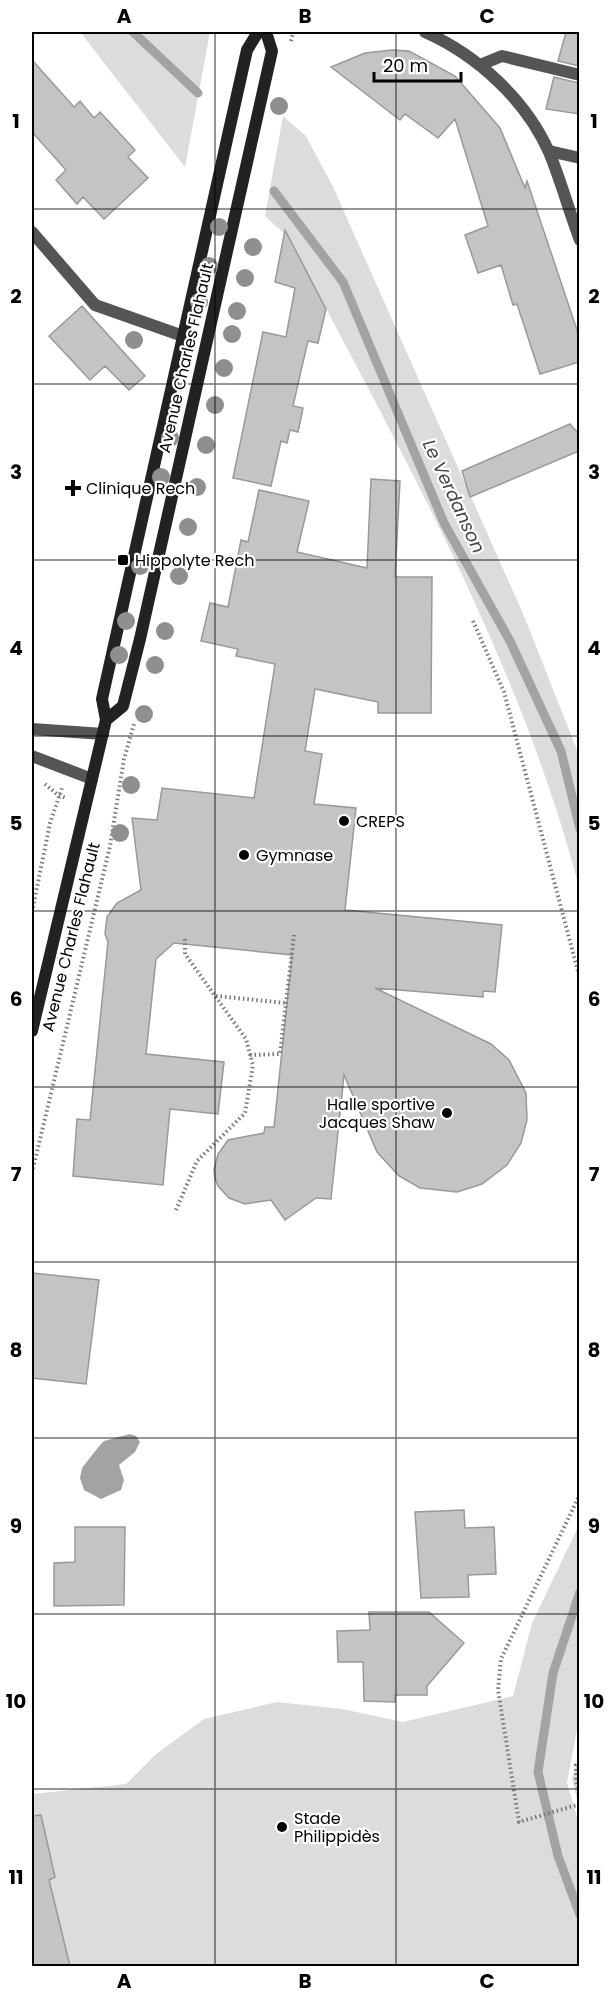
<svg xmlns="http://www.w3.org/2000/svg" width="611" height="1998" viewBox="0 0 611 1998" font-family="Poppins,sans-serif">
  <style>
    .green { fill: #dcdcdc }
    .water { fill: #a3a3a3 }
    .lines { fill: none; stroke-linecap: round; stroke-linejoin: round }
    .stream { stroke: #a3a3a3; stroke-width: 9 }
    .building { fill: #c4c4c4; stroke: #999; stroke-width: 1.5 }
    .path { stroke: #777; stroke-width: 4; stroke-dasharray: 1.5 3; stroke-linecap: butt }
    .lane { stroke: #555; stroke-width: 12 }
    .street { stroke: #555; stroke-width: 12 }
    .secondary { stroke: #222; stroke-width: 12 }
    .tree { fill: #8f8f8f }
    .grid { fill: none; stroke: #000; stroke-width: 1.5; stroke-opacity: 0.55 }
    .poi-dot { fill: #000; stroke: #fff; stroke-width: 2 }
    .labels { text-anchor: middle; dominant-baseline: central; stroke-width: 4.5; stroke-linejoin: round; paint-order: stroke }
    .street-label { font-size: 16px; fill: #000; stroke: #fff }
    .poi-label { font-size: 16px; fill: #000; stroke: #fff; text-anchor: start }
    .water-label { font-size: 18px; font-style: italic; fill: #444; stroke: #fff }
    .neatline { fill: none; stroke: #000; stroke-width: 2 }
    .grid-label { font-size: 20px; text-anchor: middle; font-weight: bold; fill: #000 }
  </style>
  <rect width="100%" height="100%" fill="#fff"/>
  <path class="green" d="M80,32H210L185,167Z
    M283,116L306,136L333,187L524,616L579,755V887C519,657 398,447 289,238L265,216Z
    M579,1525V1719L567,1783L579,1823V1966H32V1794L126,1784L155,1755L204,1719L277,1702L342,1709L403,1722L513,1696L532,1623Z
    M579,1755V1807L572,1779Z"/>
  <path class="water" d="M130,1434L136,1436L140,1442L135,1452L119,1465L124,1480L121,1490L101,1499L84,1490L80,1478L82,1468L100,1445L104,1441Z"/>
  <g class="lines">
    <path class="stream" d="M133,32L198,93
      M274,191L343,282L444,523L510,641L561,751L580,829
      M580,1592L553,1673L538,1772L558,1856L580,1915"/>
  </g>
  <path class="building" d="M566,32H579V66L558,61Z
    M392,50L409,51L455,76L500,128L525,188L527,181L579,336V362L540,374L517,304L513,305L501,265L478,273L465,235L488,226L455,119L438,138L405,114L400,120L331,67L365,53Z
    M32,60L74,107L80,101L94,118L100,112L135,150L128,157L148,178L104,219L83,197L77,204L56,180L66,170L32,132Z
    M554,77L579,83V114L546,109Z
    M285,230L326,309L318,343L308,341L300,375L293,406L303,408L298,432L290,430L287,443L281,441L271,486L233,478L263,332L286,337L295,288L275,282Z
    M82,306L145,376L129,390L105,366L90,380L49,336Z
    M570,424L579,434V451L470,497L462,471Z
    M371,479L400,481L395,577H432L431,713H378V702L315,689L305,751L322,754L314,804L356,808L345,910L502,925L495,992L483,991V997L375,988L491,1044L509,1060L526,1093L527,1120L521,1143L507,1165L482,1184L457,1192L420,1188L399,1176L377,1152L344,1075L331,1199L316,1198L285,1220L271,1200L245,1204L229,1198L218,1186L215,1178L214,1170L218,1154L228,1140L264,1133L265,1127H274L292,955L174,943L156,959L146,1054L224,1062L218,1114L170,1109L163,1185L73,1176L77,1119L90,1120L108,942L105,934L107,917L117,903L141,890L132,818L157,820L162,788L254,798L275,664L236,656L238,649L201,641L210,603L228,607L241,540L248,542L259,490L309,501L297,552L367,568Z
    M32,1273L99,1280L86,1384L32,1378Z
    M464,1510L465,1528L494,1527L496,1574L468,1575L469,1597L421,1598L415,1512Z
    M75,1527H125L124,1605L54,1606V1563L75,1562Z
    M369,1612H429L464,1643L427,1686V1695H395V1702L364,1701L363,1662H338L337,1631L370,1630Z
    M41,1815L55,1877L49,1880L70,1966H32V1816Z"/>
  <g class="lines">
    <path class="path" d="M291,41L293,32
      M473,621L504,692L580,979
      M45,784L58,795L66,798
      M32,912L50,823L62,788
      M216,996L286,1003
      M250,1055L280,1054L294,935
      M32,1173L110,846L124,759L134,724
      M176,1210L197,1161L245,1113L253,1065L246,1039L185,954V936
      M580,1494L501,1659L498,1690L519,1822L580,1804
      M580,1762L576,1765V1781L580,1792"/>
    <path class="lane" d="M480,65L502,56L580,75
      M549,151L580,158
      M32,232L95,305L183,336"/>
    <path class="street" d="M425,32C477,55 526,100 549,152C561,181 569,211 580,240
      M32,729L103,734
      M32,756L92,779"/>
    <path class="secondary" d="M106,720L123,706L140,639L272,51L266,32
      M32,1031L106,720L102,699L247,50L258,32"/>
  </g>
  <g class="tree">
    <circle cx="279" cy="106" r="9"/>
    <circle cx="219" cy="227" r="9"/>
    <circle cx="253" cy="247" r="9"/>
    <circle cx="209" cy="266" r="9"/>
    <circle cx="245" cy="278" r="9"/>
    <circle cx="199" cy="302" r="9"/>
    <circle cx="237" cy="311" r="9"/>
    <circle cx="232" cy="334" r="9"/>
    <circle cx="134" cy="340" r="9"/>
    <circle cx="224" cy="368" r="9"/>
    <circle cx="215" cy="405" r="9"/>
    <circle cx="170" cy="438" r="9"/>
    <circle cx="206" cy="445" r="9"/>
    <circle cx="161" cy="477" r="9"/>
    <circle cx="197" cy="487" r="9"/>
    <circle cx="188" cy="527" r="9"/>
    <circle cx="140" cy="566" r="9"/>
    <circle cx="179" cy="576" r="9"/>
    <circle cx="126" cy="621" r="9"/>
    <circle cx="165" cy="631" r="9"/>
    <circle cx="119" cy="655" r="9"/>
    <circle cx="155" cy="665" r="9"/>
    <circle cx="144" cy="714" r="9"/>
    <circle cx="131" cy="785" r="9"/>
    <circle cx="120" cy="833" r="9"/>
  </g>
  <path class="grid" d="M215,32V1966M396,32V1966M32,209H580M32,384H580M32,560H580M32,736H580M32,911H580M32,1087H580M32,1262H580M32,1438H580M32,1614H580M32,1789H580"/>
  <g class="poi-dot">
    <path d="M70 479h6v6h6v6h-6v6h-6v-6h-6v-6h6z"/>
    <rect x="117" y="554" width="12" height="12" rx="3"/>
    <circle cx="344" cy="821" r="6"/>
    <circle cx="244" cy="855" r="6"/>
    <circle cx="447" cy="1113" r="6"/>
    <circle cx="282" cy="1827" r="6"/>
  </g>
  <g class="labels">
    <g class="street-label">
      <text transform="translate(186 358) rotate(-77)">Avenue Charles Flahault</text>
      <text transform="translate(71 937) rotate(-76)">Avenue Charles Flahault</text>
    </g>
    <g class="poi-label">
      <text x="86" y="488">Clinique Rech</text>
      <text x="135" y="560">Hippolyte Rech</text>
      <text x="356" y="821">CREPS</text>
      <text x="256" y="855">Gymnase</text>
      <text x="435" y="1104" text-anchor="end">Halle sportive<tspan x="435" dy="18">Jacques Shaw</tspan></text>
      <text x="294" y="1818">Stade<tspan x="294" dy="18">Philippidès</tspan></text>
    </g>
    <g class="water-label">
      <text transform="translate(454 496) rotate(65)">Le Verdanson</text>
    </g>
  </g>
  <rect width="611" height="1998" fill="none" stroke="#ffffff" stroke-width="66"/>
  <path d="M374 72v9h87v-9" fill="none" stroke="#000000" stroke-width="3"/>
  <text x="383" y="72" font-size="18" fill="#000000" stroke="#ffffff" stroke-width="4.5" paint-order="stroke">20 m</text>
  <rect x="33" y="33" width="545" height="1932" class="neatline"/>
  <g class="grid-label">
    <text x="124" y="23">A</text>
    <text x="305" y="23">B</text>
    <text x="487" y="23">C</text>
    <text x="16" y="128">1</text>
    <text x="594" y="128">1</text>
    <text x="16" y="303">2</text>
    <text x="594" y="303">2</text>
    <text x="16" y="479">3</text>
    <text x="594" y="479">3</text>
    <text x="16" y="655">4</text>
    <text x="594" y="655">4</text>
    <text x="16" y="830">5</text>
    <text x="594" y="830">5</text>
    <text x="16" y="1006">6</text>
    <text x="594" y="1006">6</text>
    <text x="16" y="1181">7</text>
    <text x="594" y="1181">7</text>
    <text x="16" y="1357">8</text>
    <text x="594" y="1357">8</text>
    <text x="16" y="1533">9</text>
    <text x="594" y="1533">9</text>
    <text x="16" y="1708">10</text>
    <text x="594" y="1708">10</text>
    <text x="16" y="1884">11</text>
    <text x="594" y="1884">11</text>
    <text x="124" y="1988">A</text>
    <text x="305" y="1988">B</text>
    <text x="487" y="1988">C</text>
  </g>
</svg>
